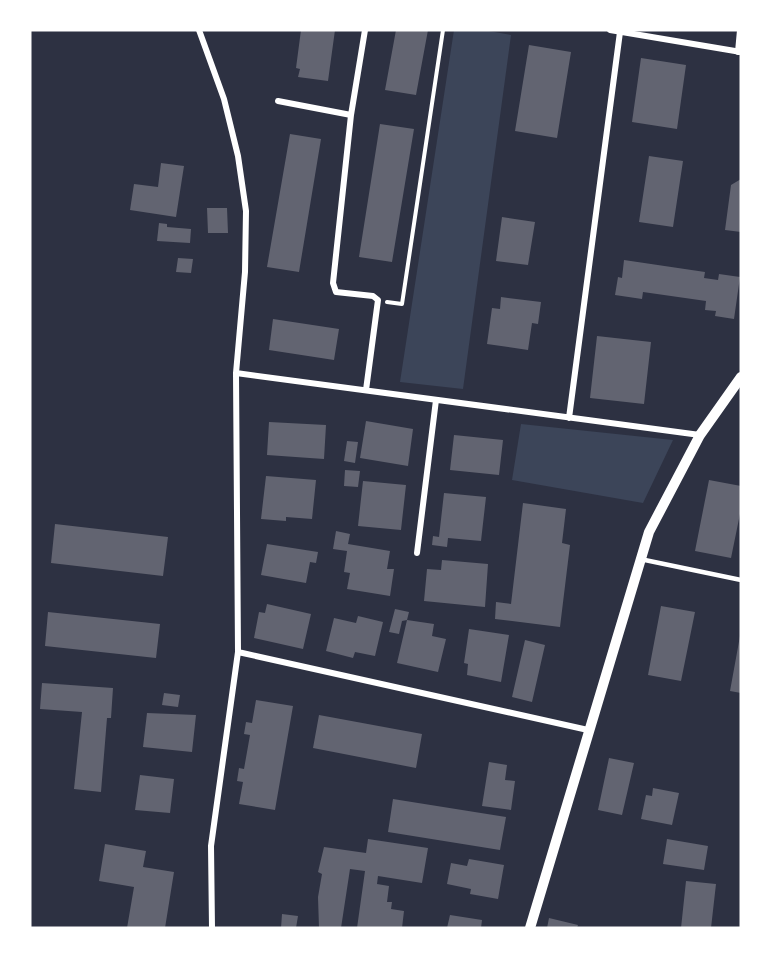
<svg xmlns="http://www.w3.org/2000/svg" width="771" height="958" viewBox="0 0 771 958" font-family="Arial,sans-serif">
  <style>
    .green { fill: #3c4559 }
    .building { fill: #626471 }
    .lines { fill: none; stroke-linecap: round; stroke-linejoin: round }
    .path { stroke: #fff; stroke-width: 4 }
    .service { stroke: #fff; stroke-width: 4.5 }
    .minor { stroke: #fff; stroke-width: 6 }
    .tertiary { stroke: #fff; stroke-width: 10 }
  </style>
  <rect width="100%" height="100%" fill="#2d3142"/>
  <path class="green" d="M454,30H483L511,35L463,389L400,382Z
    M521,424L673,440L643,503L512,480Z"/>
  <path class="building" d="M301,30H335L328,81L298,77L300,69L296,68Z
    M396,30H428L416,95L385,90Z
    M529,45L571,52L557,138L515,131Z
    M641,58L686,65L677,129L632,122Z
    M380,124L414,129L392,262L359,257Z
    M290,134L321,139L299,272L267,267Z
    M649,156L683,161L673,227L639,222Z
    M161,163L184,166L176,217L130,210L134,184L158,187Z
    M741,179V232L725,230L731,185Z
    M207,208H227L228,233H208Z
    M502,217L535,222L528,265L496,261Z
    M159,223L167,224V227L191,229L190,243L157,241Z
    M178,258L193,259L191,273L176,272Z
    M624,260L705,272L704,278L718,280L719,274L740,277L734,319L715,316L716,311L705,310L706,301L643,292L642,299L615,295L618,277L622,278Z
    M501,297L541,302L538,324L532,323L528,350L487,344L492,308L500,309Z
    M273,319L339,329L334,360L269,350Z
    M597,336L651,342L644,404L590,398Z
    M366,421L413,429L408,466L360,458Z
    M269,422L326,425L324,459L267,455Z
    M454,435L503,440L499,475L450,470Z
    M347,441L358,442L355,463L344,461Z
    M345,470L360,471L358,487L344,486Z
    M266,476L316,480L312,519L286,517V521L261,519Z
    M709,480L741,486V509L731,558L695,551Z
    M363,481L406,485L401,530L358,526Z
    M444,493L486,497L481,541L448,538L447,547L432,545L433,536L439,537Z
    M523,503L566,509L562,543L570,545L560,627L495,619L496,602L511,604Z
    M55,524L168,537L163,576L51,563Z
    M336,531L350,534L348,544L390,551L387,569H394L390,596L347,589L350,573L344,572L347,551L333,549Z
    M267,544L318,552L316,563L310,562L306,583L261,575Z
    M442,560L488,564L485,607L424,601L427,569L441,570Z
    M267,604L311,614L303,649L254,638L259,612L265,613Z
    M661,606L695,612L681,681L648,675Z
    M395,609L409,612L407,620L434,624L432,636L446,639L438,672L397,663L407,620L402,621L399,634L389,632Z
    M48,612L160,624L156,658L45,646Z
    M358,616L383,622L375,656L355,652L353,658L326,651L334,618L356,623Z
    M469,629L509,635L501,682L467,675L468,664L464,663Z
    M740,636H741V693L730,691Z
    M525,640L545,645L532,702L512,697Z
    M42,683L113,688L111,718H107L101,792L74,789L82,712L40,709Z
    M164,693L180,695L178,707L162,705Z
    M256,700L293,706L275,810L239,804L243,782L237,781L239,768L244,769L250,735L244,734L246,722L252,723Z
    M147,713L196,715L192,752L143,747Z
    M319,715L422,734L416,768L313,748Z
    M609,758L634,763L622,815L598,810Z
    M489,762L507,765L505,780L515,781L511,810L482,806Z
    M140,775L174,779L170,813L135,810Z
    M653,788L679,793L672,825L641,819L646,795L652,796Z
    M393,799L506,817L500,850L388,832Z
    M368,839L428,848L422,883L378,876L377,884L389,886L387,902H392L391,909L404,911L402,928H357L365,871L350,869L341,928H319L318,897L322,874L318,872L324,847L366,853Z
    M667,839L708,846L704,870L663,864Z
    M105,844L146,851L143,867L174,872L165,928H127L134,887L99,881Z
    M469,859L504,865L498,899L470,894L471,889L447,884L451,863L467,866Z
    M686,881L716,884L711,928H681Z
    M282,914L298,916L296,928H281Z
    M450,915L482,920L481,928H447Z
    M549,918L578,925L577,928H547Z"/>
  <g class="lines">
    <path class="path" d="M387,302L402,304L443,30"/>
    <path class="service" d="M640,559L741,580"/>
    <path class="minor" d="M199,30L224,99L238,156L246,211L245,272L236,373L238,652L211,846L212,928
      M365,30L351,115L333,283L336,292L373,296L378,300L366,390
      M610,30L741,52
      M738,52L740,30
      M278,101L351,115
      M236,373L700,435
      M569,418L620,32
      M417,553L436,400
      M238,652L588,730"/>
    <path class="tertiary" d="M530,928L649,532L700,435L741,377"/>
  </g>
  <rect width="771" height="958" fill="none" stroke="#ffffff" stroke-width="63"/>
</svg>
